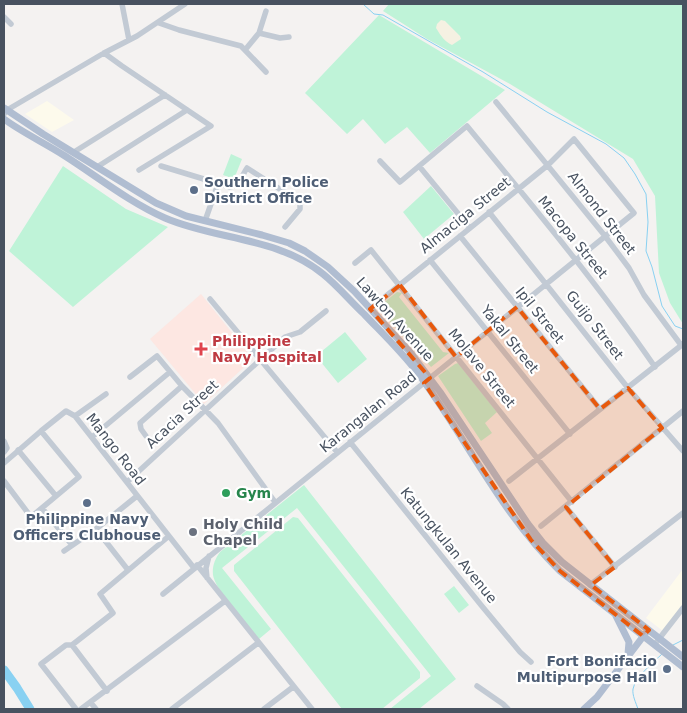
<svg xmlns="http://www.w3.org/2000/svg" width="687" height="713" viewBox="0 0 687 713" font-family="'DejaVu Sans',sans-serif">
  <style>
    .commercial { fill: #fdfaec }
    .medical { fill: #fde7e2 }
    .green { fill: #bff3d8 }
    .sand { fill: #f5f1e2 }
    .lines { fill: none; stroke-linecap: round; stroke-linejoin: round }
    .stream { stroke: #89d1f2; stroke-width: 1 }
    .river { stroke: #89d1f2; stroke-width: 9 }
    .minor { stroke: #c2cad4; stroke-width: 5.5 }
    .major { stroke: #b0bdd1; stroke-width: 7 }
    .marked { fill: #e8590c; fill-opacity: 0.2; stroke: #e8590c; stroke-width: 4; stroke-dasharray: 10 6; stroke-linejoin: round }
    .service-dot { fill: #5c6f8a; stroke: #fff; stroke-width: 2 }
    .health-dot { fill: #e0444e; stroke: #fff; stroke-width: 2 }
    .leisure-dot { fill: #2e9e5b; stroke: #fff; stroke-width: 2 }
    .worship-dot { fill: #6b7280; stroke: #fff; stroke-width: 2 }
    .labels { text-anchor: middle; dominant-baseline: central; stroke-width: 4.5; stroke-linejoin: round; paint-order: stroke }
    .service-label { font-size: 14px; font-weight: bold; fill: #4e5e75; stroke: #fff; text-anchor: start }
    .street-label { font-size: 14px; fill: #485260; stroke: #fff }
    .health-label { font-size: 14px; font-weight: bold; fill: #be3a42; stroke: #fff; text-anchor: start }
    .leisure-label { font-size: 14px; font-weight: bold; fill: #27864d; stroke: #fff; text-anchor: start }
    .worship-label { font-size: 14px; font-weight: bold; fill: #5b616d; stroke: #fff; text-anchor: start }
  </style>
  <rect width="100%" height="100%" fill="#f4f2f1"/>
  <path class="commercial" d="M47,101L74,120L52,132L25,114Z
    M683,569V605L663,631L646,618Z"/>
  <path class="medical" d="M201,294L253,359L204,404L150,339Z"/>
  <path class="green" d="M389,4H683V324L670,303L659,273L655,196L633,159L510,84L427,39L383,11Z
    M379,15L505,90L430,153L407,127L385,144L363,119L347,134L305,93Z
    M231,154L242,159L234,179L223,175Z
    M63,166L126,209L168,227L73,307L9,251Z
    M431,186L454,214L424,239L403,212Z
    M397,292L402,293L399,297L443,352L449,353L431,367L402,334L377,308Z
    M345,332L367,359L338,383L316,356Z
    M458,363L497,412L485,423L492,433L481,441L438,376L455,364Z
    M304,485L456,679L419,709H390L431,676L297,508L222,568L271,629L259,639C248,626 215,590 213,575C212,566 215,559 220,552Z
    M293,517L298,518L420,672V678L382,709H342L234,571V565Z
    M454,586L469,605L459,613L444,594Z"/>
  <path class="sand" d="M441,20L445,21L460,36L461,39L452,45C444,41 441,36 436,28L437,24Z"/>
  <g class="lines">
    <path class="stream" d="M363,4L374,14L383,15L483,72L547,112L606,144L624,158L635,174L646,194L648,222L646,251L652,267L662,306L675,326L683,329
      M673,645L683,640
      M638,709C636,703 632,695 633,689C635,677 654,662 662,654"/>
    <path class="river" d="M4,670L17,688L30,709"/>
    <path class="minor" d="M122,4L129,40
      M4,17L11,24
      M159,23L179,30L241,46L266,72
      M259,33L266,11
      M245,50L259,33L280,38L289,37
      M104,53L122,66L211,126L139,170
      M496,102L605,236L629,268L644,295L681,345
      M4,114L7,110L104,53L137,36L185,4
      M74,152L165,95
      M380,161L400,182L467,126C532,205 597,283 655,367
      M161,166L230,187C240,185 242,175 247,168L300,202V209L285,227
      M419,166L470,228
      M97,167L187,110
      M489,212L628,388L683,451
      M205,221L218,184
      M460,236L600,409
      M430,260L570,434
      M355,263L371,250L572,502
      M210,299L337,452
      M130,377L157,356L182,386L218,423L275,502
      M75,416L106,394
      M146,436L141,429L140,423L182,386
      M92,437L170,372
      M4,441L7,448L4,452
      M350,442L481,605L520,652L531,662
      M18,450L56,496
      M4,463L41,431L66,411L75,416L194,568
      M4,481L31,517L79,477L41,431
      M509,481L683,344
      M127,482L285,337L300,332L326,311
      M566,507L615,567
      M42,508L72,545
      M541,526L683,411
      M96,529L128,570
      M64,551L96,529L137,496
      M197,565L312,709
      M207,578L206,568L209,556
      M590,585L683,513
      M163,594L634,213L574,139L548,165L370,309
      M655,644L683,608
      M72,645L107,691
      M477,686L503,704L508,709
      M91,703L96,709
      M76,709L41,664L66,645H72L113,613L100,594L169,536
      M81,709L225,601
      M172,709L258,643
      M264,709L293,687"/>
    <path class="major" d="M4,108L43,134L156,203L186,216L262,235L289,243L305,251L328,267L354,291L410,352L440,392L528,524L543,543L562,562L683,657
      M4,119C23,133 45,143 65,156C98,177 129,202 165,218C216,240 278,237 323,274C338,286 350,301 364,314C382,333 401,351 417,372C466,437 501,514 560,571L683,667
      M616,616L629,642L628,654
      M584,709L597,697L645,634"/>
  </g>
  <path class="marked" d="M400,285L456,357L517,307L600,409L628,388L662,428L566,507L615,567L591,585L649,630L643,636L560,571L531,540L424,383L430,378L370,309Z"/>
  <g class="service-dot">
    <circle cx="194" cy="190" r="5"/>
    <circle cx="87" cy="503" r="5"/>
    <circle cx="667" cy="669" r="5"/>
  </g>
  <path class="health-dot" d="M198.5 341.5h5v5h5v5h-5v5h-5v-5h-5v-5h5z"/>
  <circle class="leisure-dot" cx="226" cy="493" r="5"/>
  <circle class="worship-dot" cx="193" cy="532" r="5"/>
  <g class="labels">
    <g class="service-label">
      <text x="204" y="182">Southern Police<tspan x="204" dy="16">District Office</tspan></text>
      <text x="87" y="519" text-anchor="middle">Philippine Navy<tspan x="87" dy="16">Officers Clubhouse</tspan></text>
      <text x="657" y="661" text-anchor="end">Fort Bonifacio<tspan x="657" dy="16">Multipurpose Hall</tspan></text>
    </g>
    <g class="street-label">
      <text transform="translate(602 213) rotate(52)">Almond Street</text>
      <text transform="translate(465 215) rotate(-39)">Almaciga Street</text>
      <text transform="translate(573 237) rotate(51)">Macopa Street</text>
      <text transform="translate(540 315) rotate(51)">Ipil Street</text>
      <text transform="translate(395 319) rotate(48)">Lawton Avenue</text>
      <text transform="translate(595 325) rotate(52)">Guijo Street</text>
      <text transform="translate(510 339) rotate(51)">Yakal Street</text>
      <text transform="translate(482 368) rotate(51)">Molave Street</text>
      <text transform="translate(368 412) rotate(-39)">Karangalan Road</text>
      <text transform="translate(182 414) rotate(-43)">Acacia Street</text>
      <text transform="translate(116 449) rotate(52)">Mango Road</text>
      <text transform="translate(449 545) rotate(51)">Katungkulan Avenue</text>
    </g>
    <g class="health-label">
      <text x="212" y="341">Philippine<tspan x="212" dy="16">Navy Hospital</tspan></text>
    </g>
    <g class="leisure-label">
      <text x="236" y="493">Gym</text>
    </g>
    <g class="worship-label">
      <text x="203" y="524">Holy Child<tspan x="203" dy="16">Chapel</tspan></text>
    </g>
  </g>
  <rect width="687" height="713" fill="none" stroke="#485260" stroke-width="10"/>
</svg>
